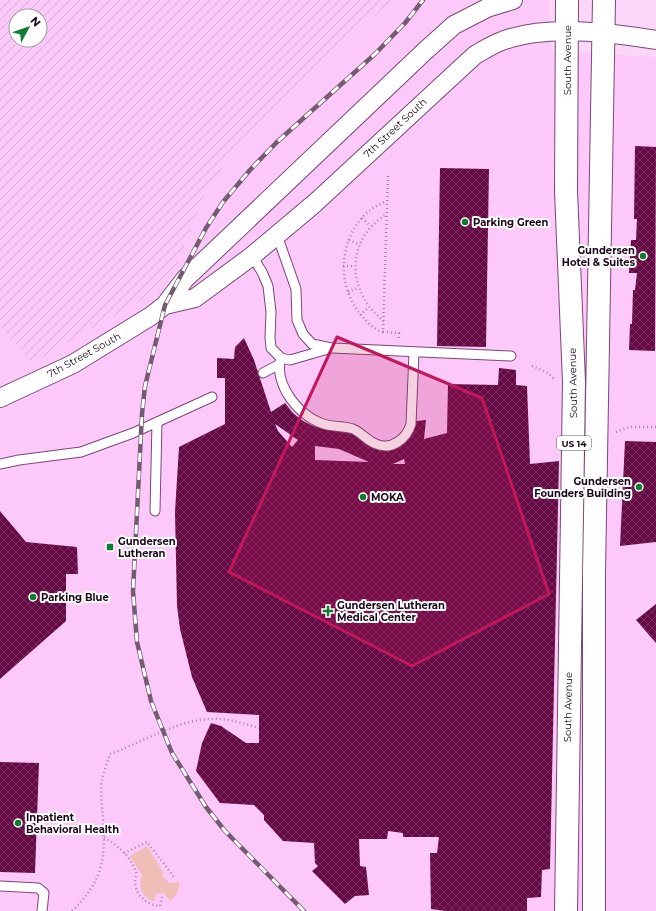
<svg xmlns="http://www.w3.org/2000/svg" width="656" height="911" viewBox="0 0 656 911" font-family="Montserrat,sans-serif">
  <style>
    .built { fill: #fcc9fa }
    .industrial { fill: url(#industrial-furrows); fill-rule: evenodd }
    .park { fill: #efbeb7 }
    .building { fill: url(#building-cross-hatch); fill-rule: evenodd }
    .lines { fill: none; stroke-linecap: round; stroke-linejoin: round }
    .lane-casing { stroke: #794777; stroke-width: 11 }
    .street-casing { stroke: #794777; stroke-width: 20 }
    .highway-casing { stroke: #794777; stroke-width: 24 }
    .path { stroke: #a487a3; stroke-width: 2.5; stroke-dasharray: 1 3; stroke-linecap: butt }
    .lane { stroke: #fff; stroke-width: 9 }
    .street { stroke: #fff; stroke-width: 18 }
    .highway { stroke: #fff; stroke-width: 22 }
    .rail-casing { stroke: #745a73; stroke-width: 4.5 }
    .rail { stroke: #fff; stroke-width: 3; stroke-dasharray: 9; stroke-linecap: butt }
    .marked { fill: #c2185b; fill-opacity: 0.2; stroke: #c2185b; stroke-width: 3; stroke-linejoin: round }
    .poi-dot { fill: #0e7c31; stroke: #fff; stroke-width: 1.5 }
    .labels { text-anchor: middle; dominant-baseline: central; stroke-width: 4; stroke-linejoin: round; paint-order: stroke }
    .shield { fill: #fff; stroke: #5f515f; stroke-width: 1 }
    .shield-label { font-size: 9px; font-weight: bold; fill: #1b071b }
    .street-label { font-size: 10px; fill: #1b071b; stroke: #fff }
    .poi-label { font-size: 10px; font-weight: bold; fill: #1b071b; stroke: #fff; text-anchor: start }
  </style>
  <defs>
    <pattern id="industrial-furrows" width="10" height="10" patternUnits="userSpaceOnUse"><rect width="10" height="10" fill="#fcc9fa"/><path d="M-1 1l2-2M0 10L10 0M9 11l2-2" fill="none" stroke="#d7abd6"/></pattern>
    <pattern id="building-cross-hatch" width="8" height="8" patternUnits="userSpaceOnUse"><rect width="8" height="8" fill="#660a45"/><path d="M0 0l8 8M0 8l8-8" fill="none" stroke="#772c5d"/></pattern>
  </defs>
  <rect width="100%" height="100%" fill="#fad7f8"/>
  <path class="built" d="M360,0H549L551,50L656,57V911H0V311Z"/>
  <path class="industrial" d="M0,0H391L241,139L205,194L173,274L151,294L32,363L0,326ZM16,16H40V40H16Z"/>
  <path class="park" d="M147,846L163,872L162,875L169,883L179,882C180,890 176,896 170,901L164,893L156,894L154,902C143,896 137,888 142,875L130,856Z"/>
  <path class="building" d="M635,146L656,147L655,351L629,350L630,324H632L633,290H635L637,273H629L631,240H636L637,219H634Z
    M440,168L489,169L486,347L437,346Z
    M244,338L254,360L271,412L285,403L293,413L303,421L313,426L351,432L373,446L399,443L408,422L426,420L424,439L447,433L448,384L498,385L499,368L516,370V385L527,386L530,464L559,461L550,869L542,870L541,897L527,898V911H445L431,909L430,853H437L439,837H403V833L388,831L387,839H359L360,866L366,867L369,895L355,896L345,904L312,871L318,866L315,863L314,843L283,841L264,820V815L254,805L220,803L196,771L202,743L211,723L221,726L246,743H259V715L207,712L192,677L180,629L177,606L175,512L179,447L225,424V378H217V358L234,359L235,347ZM275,424L298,440L292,447L278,431ZM315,446L339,449L369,462L315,460ZM404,459L405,464H393Z
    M625,441L656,442V542L620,546Z
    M0,511L26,542L77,547L78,574H66V621L0,679Z
    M656,604V643L636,620Z
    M0,762L39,763L35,873L0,872Z"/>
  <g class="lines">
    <defs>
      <path id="lane" d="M277,235L296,289L297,320L303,334L312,344L332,348L511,356
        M252,256L262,272L268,286L271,312L270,338L271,348L281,358L290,360L328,349
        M281,358C273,384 300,419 327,425C336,427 344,426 353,429C362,433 367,441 376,444C392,451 407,438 411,424L414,352
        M263,373L278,365
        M0,464L19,460L81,452L133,433L212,397
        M155,511L157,422
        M0,886L38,888L44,893L42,911"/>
      <path id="street" d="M165,305L195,298L252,256L315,203L475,55C484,50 493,44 502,41C546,24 610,32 656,40
        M0,398L73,364L151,316L165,305L185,279L425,51L454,25L487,8L513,0"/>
      <path id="highway" d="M566,911L574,382L566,191L567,0
        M594,911V572L604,0"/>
    </defs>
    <use href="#lane" class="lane-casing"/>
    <use href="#street" class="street-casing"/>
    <use href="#highway" class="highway-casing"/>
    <path class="path" d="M388,176L383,332L399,333V339
      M362,218L371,226
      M349,240L360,245
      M343,266H355
      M348,292L358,288
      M360,315L369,307
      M384,321C346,292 345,239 387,214
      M383,332C375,330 369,324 364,318C330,284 340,218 387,201
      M532,366L548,373L554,379
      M616,432L629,427H656
      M104,838C118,845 131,857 136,872C137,875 135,879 135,882C136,896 147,905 160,906L162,897
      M124,853L147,842L174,877
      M72,911C103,881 106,859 103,817C102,805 100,792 102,780C104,772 107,763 110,754C144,742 183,716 220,719C233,720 246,724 259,728"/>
    <use href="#lane" class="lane"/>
    <use href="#street" class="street"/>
    <use href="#highway" class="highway"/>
    <defs>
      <path id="rail" d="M304,911L225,831L206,807L172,753L151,701L137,642L133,591L142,414L145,386L165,305L206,228L223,202L250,170L277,142L375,54L405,23L423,0"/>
    </defs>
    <use href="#rail" class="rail-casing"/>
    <use href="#rail" class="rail"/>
  </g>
  <path class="marked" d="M337,337L482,398L549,594L412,666L229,572Z"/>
  <g class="poi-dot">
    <circle cx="465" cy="222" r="4"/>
    <circle cx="643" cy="256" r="4"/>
    <circle cx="639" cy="487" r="4"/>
    <circle cx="363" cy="497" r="4"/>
    <rect x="106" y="543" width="8" height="8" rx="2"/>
    <circle cx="33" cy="597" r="4"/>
    <path d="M326 605h4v4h4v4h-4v4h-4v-4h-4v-4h4z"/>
    <circle cx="18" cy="823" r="4"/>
  </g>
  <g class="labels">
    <rect class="shield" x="557" y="436" width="34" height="14" rx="3"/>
    <g class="shield-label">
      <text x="574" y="443">US 14</text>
    </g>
    <g class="street-label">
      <text transform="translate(567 60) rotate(-90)">South Avenue</text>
      <text transform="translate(395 128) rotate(-43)">7th Street South</text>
      <text transform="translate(84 355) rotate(-29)">7th Street South</text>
      <text transform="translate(573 383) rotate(-91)">South Avenue</text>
      <text transform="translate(568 707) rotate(-89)">South Avenue</text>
    </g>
    <g class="poi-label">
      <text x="473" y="222">Parking Green</text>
      <text x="635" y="250" text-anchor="end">Gundersen<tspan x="635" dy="12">Hotel &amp; Suites</tspan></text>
      <text x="631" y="481" text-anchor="end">Gundersen<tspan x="631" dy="12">Founders Building</tspan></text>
      <text x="371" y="497">MOKA</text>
      <text x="118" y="541">Gundersen<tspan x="118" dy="12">Lutheran</tspan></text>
      <text x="41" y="597">Parking Blue</text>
      <text x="337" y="605">Gundersen Lutheran<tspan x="337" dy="12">Medical Center</tspan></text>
      <text x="26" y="817">Inpatient<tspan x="26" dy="12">Behavioral Health</tspan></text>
    </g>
  </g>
  <g transform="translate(28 28) rotate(50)"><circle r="19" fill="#ffffff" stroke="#a49ca4"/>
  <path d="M0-3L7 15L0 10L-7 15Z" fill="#0e7c31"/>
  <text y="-6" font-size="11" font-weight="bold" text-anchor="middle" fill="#1b071b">N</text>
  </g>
</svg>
